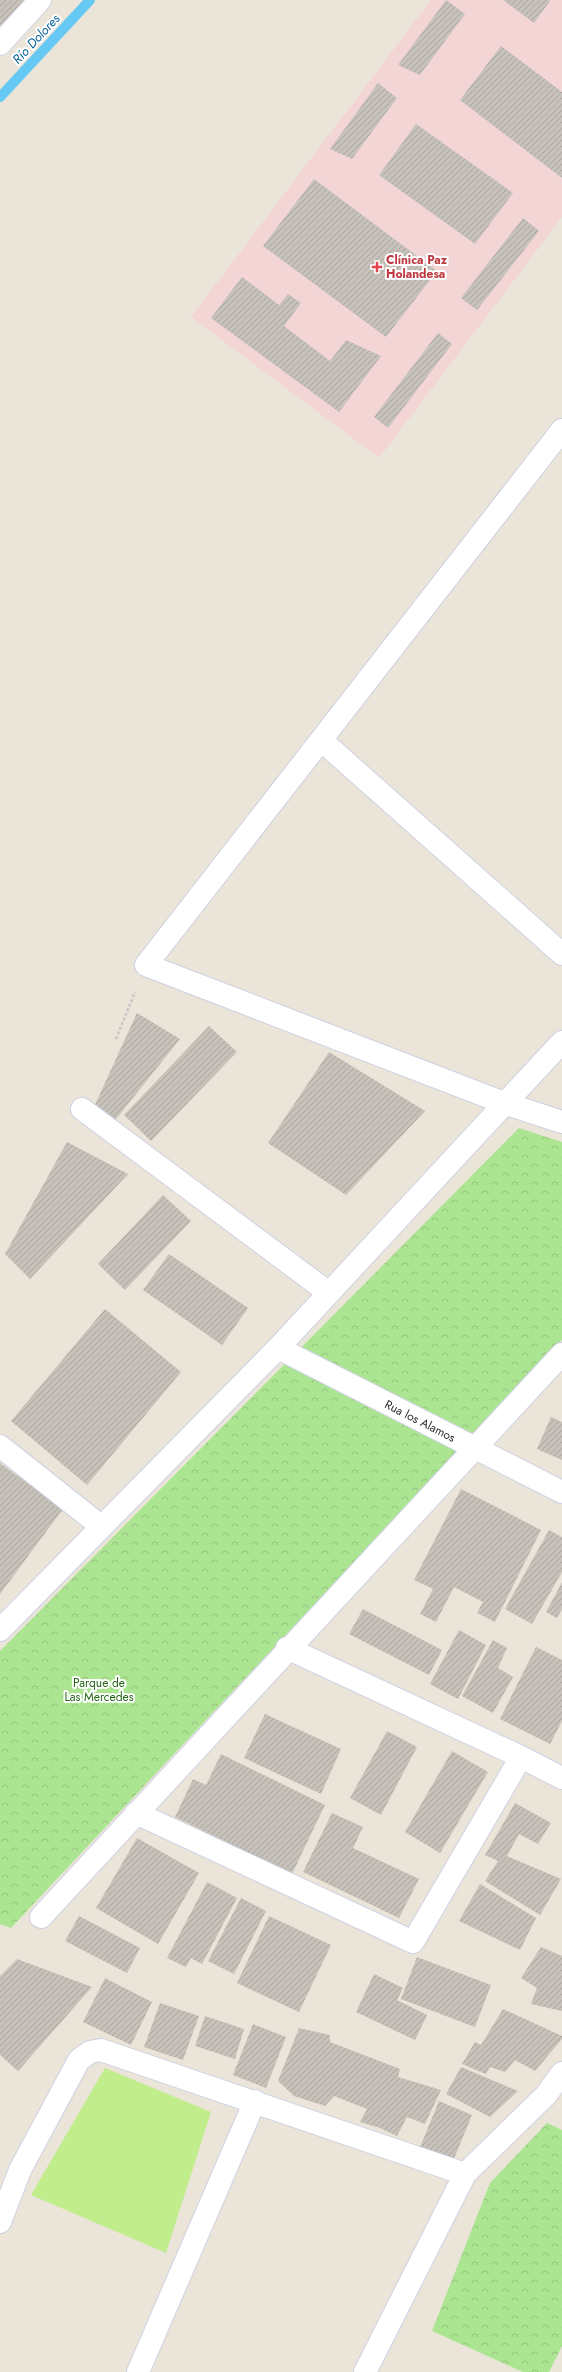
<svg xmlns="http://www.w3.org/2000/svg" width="562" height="2372" viewBox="0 0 562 2372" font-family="Jost,sans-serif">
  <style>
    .medical { fill: #f3d5d6 }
    .park { fill: url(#park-crowns) }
    .pitch { fill: #c1ed8d }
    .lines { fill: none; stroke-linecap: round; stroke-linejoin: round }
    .stream { stroke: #66c9f3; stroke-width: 10 }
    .building { fill: url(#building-hatch) }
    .minor-casing { stroke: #ced1e2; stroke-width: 24 }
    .path { stroke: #c7c7c7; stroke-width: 2.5; stroke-dasharray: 3 2; stroke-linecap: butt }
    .minor { stroke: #fff; stroke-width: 22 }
    .health-dot { fill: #e0444e; stroke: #fff; stroke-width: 1.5 }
    .labels { text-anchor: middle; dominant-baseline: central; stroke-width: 4; stroke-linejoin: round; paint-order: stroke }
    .health-label { font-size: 12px; font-weight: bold; fill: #be3a42; stroke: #fff; text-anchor: start }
    .street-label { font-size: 12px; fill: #282828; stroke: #fff }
    .park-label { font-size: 12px; fill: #246716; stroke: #fff }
    .water-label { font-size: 13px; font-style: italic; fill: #08649c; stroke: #fff }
  </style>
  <defs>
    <pattern id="park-crowns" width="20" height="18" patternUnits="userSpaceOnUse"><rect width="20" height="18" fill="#ace592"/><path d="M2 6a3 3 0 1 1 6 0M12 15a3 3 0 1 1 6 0" fill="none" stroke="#94c47e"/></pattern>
    <pattern id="building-hatch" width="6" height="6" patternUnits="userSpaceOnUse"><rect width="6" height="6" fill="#c6c1b9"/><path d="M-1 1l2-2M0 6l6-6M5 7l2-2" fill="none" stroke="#aaa69f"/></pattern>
  </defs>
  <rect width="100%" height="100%" fill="#ebe4d9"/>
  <path class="medical" d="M431,0H562V217L379,458L191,317Z"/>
  <path class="park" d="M519,1128L562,1142V1340L11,1928L0,1924V1651Z
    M547,2123L562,2130V2346L549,2372H523L432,2331L490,2183Z"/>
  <path class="pitch" d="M105,2068L211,2112L166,2253L31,2195Z"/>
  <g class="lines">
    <path class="stream" d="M0,97L90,0"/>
  </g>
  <path class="building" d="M0,0H25L2,26L0,25Z
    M446,0L465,14L420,75L398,65Z
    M503,0H549L550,1L534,23Z
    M501,46L562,92V178L460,100Z
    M378,83L397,98L352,159L330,149Z
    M416,124L513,193L475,244L379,175Z
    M314,179L437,271L386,337L263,246Z
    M523,218L539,231L477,310L461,298Z
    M242,277L279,305L288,294L301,303L284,326L330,361L346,340L381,356L339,412L211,318Z
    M438,333L452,344L388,428L374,417Z
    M137,1013L180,1039L112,1124L93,1109Z
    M209,1026L237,1052L151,1141L124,1115Z
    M329,1052L425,1111L346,1195L268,1143Z
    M67,1142L128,1174L30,1279L5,1254Z
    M163,1195L191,1221L125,1290L98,1264Z
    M169,1254L248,1308L222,1345L143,1290Z
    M105,1309L181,1372L87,1485L11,1421Z
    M551,1417L562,1422V1460L537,1449Z
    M0,1463L63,1509L0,1594Z
    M461,1489L541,1530L495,1622L477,1613L483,1602L454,1587L436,1622L420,1614L433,1589L414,1580Z
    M549,1530L562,1537V1572L532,1624L505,1609Z
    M562,1582V1609L557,1618L546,1612Z
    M363,1609L442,1650L429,1675L349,1634Z
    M459,1630L486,1645L458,1699L430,1684Z
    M493,1640L507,1648L498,1668L513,1677L493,1713L462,1696Z
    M536,1647L562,1660V1721L550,1744L500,1719Z
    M265,1714L341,1749L321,1794L244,1758Z
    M387,1731L417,1747L381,1815L350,1798Z
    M452,1751L488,1772L440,1853L405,1832Z
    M221,1754L325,1805L292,1874L175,1817L193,1779L206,1785Z
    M515,1803L551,1823L538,1844L519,1834L507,1856L561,1879L540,1915L485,1881L498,1861L485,1855Z
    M332,1813L363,1827L353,1848L419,1879L399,1918L303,1872Z
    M137,1838L199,1873L158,1944L96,1908Z
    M207,1882L237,1898L202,1964L191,1958L186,1967L167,1958Z
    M480,1884L536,1918L520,1950L459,1921Z
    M241,1898L266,1911L234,1974L208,1961Z
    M79,1916L140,1948L127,1973L65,1941Z
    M269,1916L331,1945L299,2012L237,1983Z
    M541,1947L562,1956V2011L531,2004L537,1988L521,1978Z
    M417,1957L491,1985L475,2027L401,1999Z
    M17,1959L92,1987L18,2071L0,2055V1976Z
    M374,1974L403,1988L397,2000L427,2015L415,2040L356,2012Z
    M105,1978L152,2002L131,2045L83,2022Z
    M160,2003L199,2016L183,2060L144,2047Z
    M503,2009L562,2036V2039L535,2071L515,2060L505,2072L490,2067L486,2074L462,2064L475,2042L481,2045Z
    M205,2016L244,2029L235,2059L195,2046Z
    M253,2024L286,2037L266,2088L233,2075Z
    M299,2028L330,2035V2042L400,2069L398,2077L441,2090L425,2124L407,2117L397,2136L380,2128L360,2122L367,2109L334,2096L325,2106L294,2096L278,2081Z
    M461,2067L518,2091L490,2117L446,2094Z
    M439,2101L472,2115L453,2161L420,2147Z"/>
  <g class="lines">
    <defs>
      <path id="minor" d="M0,44L40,0
        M562,430L146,965L504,1103L562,1122
        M321,740L562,954
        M82,1109L329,1293
        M278,1348L562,1492
        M0,1446L102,1527
        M0,1630L278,1348L562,1042
        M287,1648L521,1757L562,1778
        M136,1813L413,1942L521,1757
        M41,1917L562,1354
        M0,2222L20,2170L79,2060L90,2052L101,2050L465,2174
        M138,2372L255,2101
        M365,2372L465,2174L546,2095L562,2073"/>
    </defs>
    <use href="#minor" class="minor-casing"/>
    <path class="path" d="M116,1039L135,992"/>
    <use href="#minor" class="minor"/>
  </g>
  <path class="health-dot" d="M375 261h4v4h4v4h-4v4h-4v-4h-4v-4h4z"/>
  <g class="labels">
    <g class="health-label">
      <text x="386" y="260">Clínica Paz<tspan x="386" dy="14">Holandesa</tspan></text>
    </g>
    <g class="street-label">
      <text transform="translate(420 1421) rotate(27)">Rua los Alamos</text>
    </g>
    <g class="park-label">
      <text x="99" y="1683">Parque de<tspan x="99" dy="14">Las Mercedes</tspan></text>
    </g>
    <g class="water-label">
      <text transform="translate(36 39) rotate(-47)">Río Dolores</text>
    </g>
  </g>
</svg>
